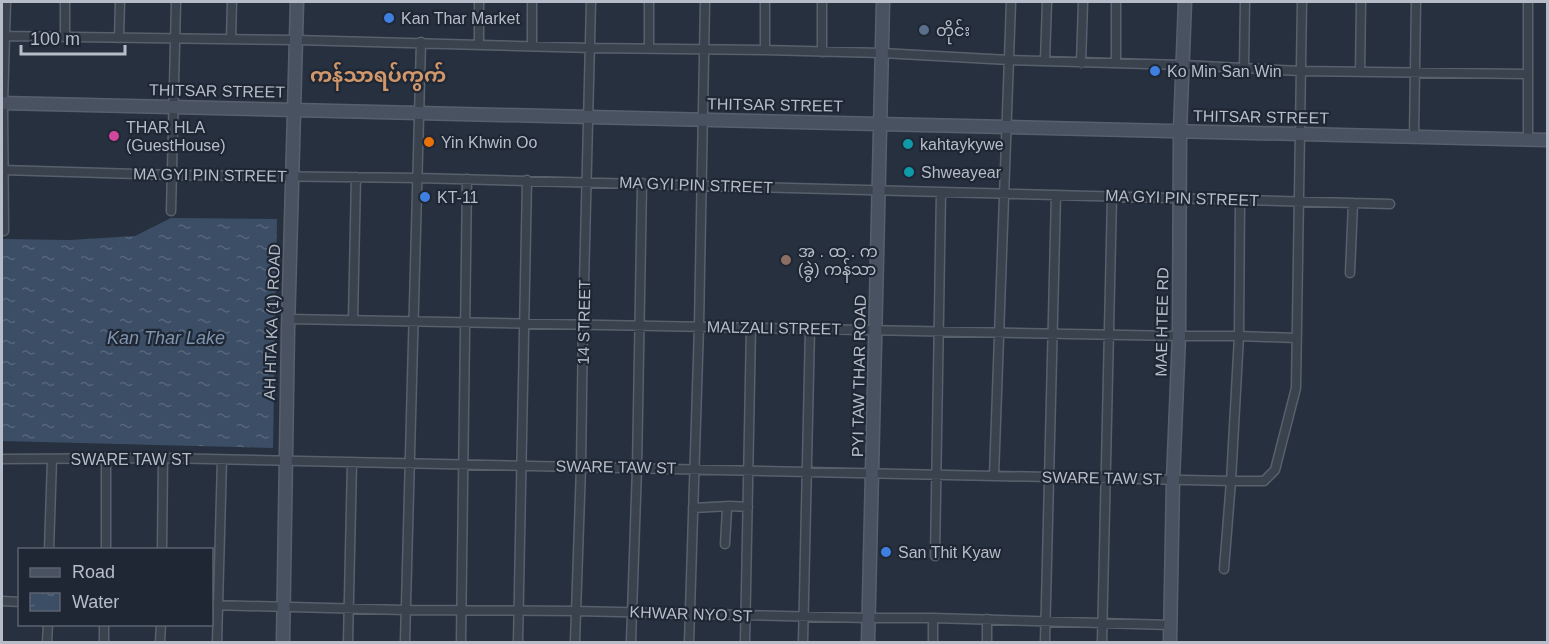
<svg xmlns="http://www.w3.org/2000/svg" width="1549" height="644" viewBox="0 0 1549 644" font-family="Arial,'Noto Sans Myanmar',sans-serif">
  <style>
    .water { fill: url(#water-ripples) }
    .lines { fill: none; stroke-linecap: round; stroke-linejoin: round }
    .street-casing { stroke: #58606c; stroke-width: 11 }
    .secondary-casing { stroke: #58606c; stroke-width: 15 }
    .street { stroke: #3a424e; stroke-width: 8 }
    .secondary { stroke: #485261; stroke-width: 12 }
    .shop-dot { fill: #3f7fe0; stroke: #1f2734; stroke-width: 2 }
    .service-dot { fill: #5c6f8a; stroke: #1f2734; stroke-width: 2 }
    .hotel-dot { fill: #d1479c; stroke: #1f2734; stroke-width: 2 }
    .food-dot { fill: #e8710a; stroke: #1f2734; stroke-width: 2 }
    .culture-dot { fill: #0f9aa8; stroke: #1f2734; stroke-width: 2 }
    .education-dot { fill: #8d6e63; stroke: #1f2734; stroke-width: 2 }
    .labels { text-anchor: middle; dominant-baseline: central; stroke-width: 4.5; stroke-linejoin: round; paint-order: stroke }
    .poi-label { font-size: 16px; fill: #b6bdc9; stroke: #1f2734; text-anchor: start }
    .street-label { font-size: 16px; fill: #b6bdc9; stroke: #1f2734 }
    .water-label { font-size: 18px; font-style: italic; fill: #7f94af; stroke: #1f2734 }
    .quarter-label { font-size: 20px; font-weight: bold; fill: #d19669; stroke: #1f2734 }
  </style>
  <defs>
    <pattern id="water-ripples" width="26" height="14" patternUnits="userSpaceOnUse" patternTransform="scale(1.5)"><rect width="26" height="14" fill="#3c4e66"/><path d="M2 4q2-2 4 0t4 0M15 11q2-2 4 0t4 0" fill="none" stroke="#56667b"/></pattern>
  </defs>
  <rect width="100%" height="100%" fill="#26303e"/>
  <path class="water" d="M171,218L277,219L273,448L2,441V239L70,240L135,236Z"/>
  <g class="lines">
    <defs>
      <path id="street" d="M822,2V52
        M2,36L296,40L591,48L765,50L882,53L1009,60L1183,65L1300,71L1528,74
        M65,37V2
        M119,38L120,2
        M231,39L232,2
        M479,44V2
        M532,46V2
        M649,48V2
        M765,50V2
        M1045,61L1047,2
        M1081,63L1083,2
        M1116,63V2
        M1244,68L1245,2
        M1360,72L1361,2
        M1414,137L1416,2
        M1528,140V2
        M2,170L171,175L418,178L1390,204
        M171,211L176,2
        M4,231L3,103L6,2
        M1350,273L1353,203
        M289,319L1179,336H1239L1296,338
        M353,319L356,177
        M2,459L163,458L1231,481H1264L1275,470L1296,388L1302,2
        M994,476L1011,2
        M693,508L730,506
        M725,544L727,509L730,506L748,507
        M49,550L52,459
        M106,550V459
        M162,550L163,458
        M935,556L941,192
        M1224,569L1231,481L1239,336L1240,200
        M2,601L20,602
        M212,605L405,610L576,611L868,618H933L1170,625
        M47,642L48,624
        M104,642V624
        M160,642L161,624
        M217,642L222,460
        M348,642L352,462
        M405,642L421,42
        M461,642L467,179
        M518,642L527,180
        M575,642L581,467L583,324L591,2
        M631,642L637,468L642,183
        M689,642L699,326L705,2
        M745,642L751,327
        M803,642L810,328
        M933,642V618
        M987,642V619
        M1045,642L1056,195
        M1102,642L1112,196"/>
      <path id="secondary" d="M2,103L1548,140
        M283,642L288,330L297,2
        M868,642L883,2
        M1170,642L1173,480L1179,336L1180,131L1185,2"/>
    </defs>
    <use href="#street" class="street-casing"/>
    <use href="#secondary" class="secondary-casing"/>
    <use href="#street" class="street"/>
    <use href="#secondary" class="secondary"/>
  </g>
  <g class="shop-dot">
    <circle cx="389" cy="18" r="6"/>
    <circle cx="1155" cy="71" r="6"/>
    <circle cx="425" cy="197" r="6"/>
    <circle cx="886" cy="552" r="6"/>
  </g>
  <circle class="service-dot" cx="924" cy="30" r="6"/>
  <circle class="hotel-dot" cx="114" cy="136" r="6"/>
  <circle class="food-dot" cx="429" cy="142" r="6"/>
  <g class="culture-dot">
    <circle cx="908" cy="144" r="6"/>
    <circle cx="909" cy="172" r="6"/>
  </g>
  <circle class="education-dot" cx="786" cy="260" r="6"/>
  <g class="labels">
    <g class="poi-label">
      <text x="401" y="18">Kan Thar Market</text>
      <text x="936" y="30">တိုင်း</text>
      <text x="1167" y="71">Ko Min San Win</text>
      <text x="126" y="127">THAR HLA<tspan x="126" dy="18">(GuestHouse)</tspan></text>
      <text x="441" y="142">Yin Khwin Oo</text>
      <text x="920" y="144">kahtaykywe</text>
      <text x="921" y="172">Shweayear</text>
      <text x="437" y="197">KT-11</text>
      <text x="798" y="251">အ . ထ . က<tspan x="798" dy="18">(ခွဲ) ကန်သာ</tspan></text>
      <text x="898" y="552">San Thit Kyaw</text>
    </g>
    <g class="street-label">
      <text transform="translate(217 91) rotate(1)">THITSAR STREET</text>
      <text transform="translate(775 105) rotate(1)">THITSAR STREET</text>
      <text transform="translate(1261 117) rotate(1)">THITSAR STREET</text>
      <text transform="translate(210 175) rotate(1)">MA GYI PIN STREET</text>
      <text transform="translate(696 185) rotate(2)">MA GYI PIN STREET</text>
      <text transform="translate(1182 198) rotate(2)">MA GYI PIN STREET</text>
      <text transform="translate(272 322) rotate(-88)">AH HTA KA (1) ROAD</text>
      <text transform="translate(584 322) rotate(-89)">14 STREET</text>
      <text transform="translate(1162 322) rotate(-89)">MAE HTEE RD</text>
      <text transform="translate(774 328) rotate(1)">MALZALI STREET</text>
      <text transform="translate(859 376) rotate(-89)">PYI TAW THAR ROAD</text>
      <text x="131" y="459">SWARE TAW ST</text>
      <text transform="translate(616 467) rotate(1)">SWARE TAW ST</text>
      <text transform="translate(1102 478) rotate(1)">SWARE TAW ST</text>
      <text transform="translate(691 614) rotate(2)">KHWAR NYO ST</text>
    </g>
    <g class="water-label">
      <text x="166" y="338">Kan Thar Lake</text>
    </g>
    <g class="quarter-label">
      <text x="378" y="75">ကန်သာရပ်ကွက်</text>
    </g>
  </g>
  <rect width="1549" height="644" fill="none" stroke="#b6bdc9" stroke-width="6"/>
  <rect x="18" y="548" width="195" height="78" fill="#1f2734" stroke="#5b6370" stroke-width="1.5"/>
  <rect x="30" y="568" width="30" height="9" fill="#485261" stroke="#5b6370" stroke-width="1.5"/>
  <text x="72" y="578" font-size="18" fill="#b6bdc9">Road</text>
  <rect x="30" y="593" width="30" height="18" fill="url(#water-ripples)" stroke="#5b6370" stroke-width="1.5"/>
  <text x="72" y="608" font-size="18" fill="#b6bdc9">Water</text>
  <path d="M21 45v9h104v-9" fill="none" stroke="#b6bdc9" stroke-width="3"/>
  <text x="30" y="45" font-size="18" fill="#b6bdc9" stroke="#1f2734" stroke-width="4.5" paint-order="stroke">100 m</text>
</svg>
